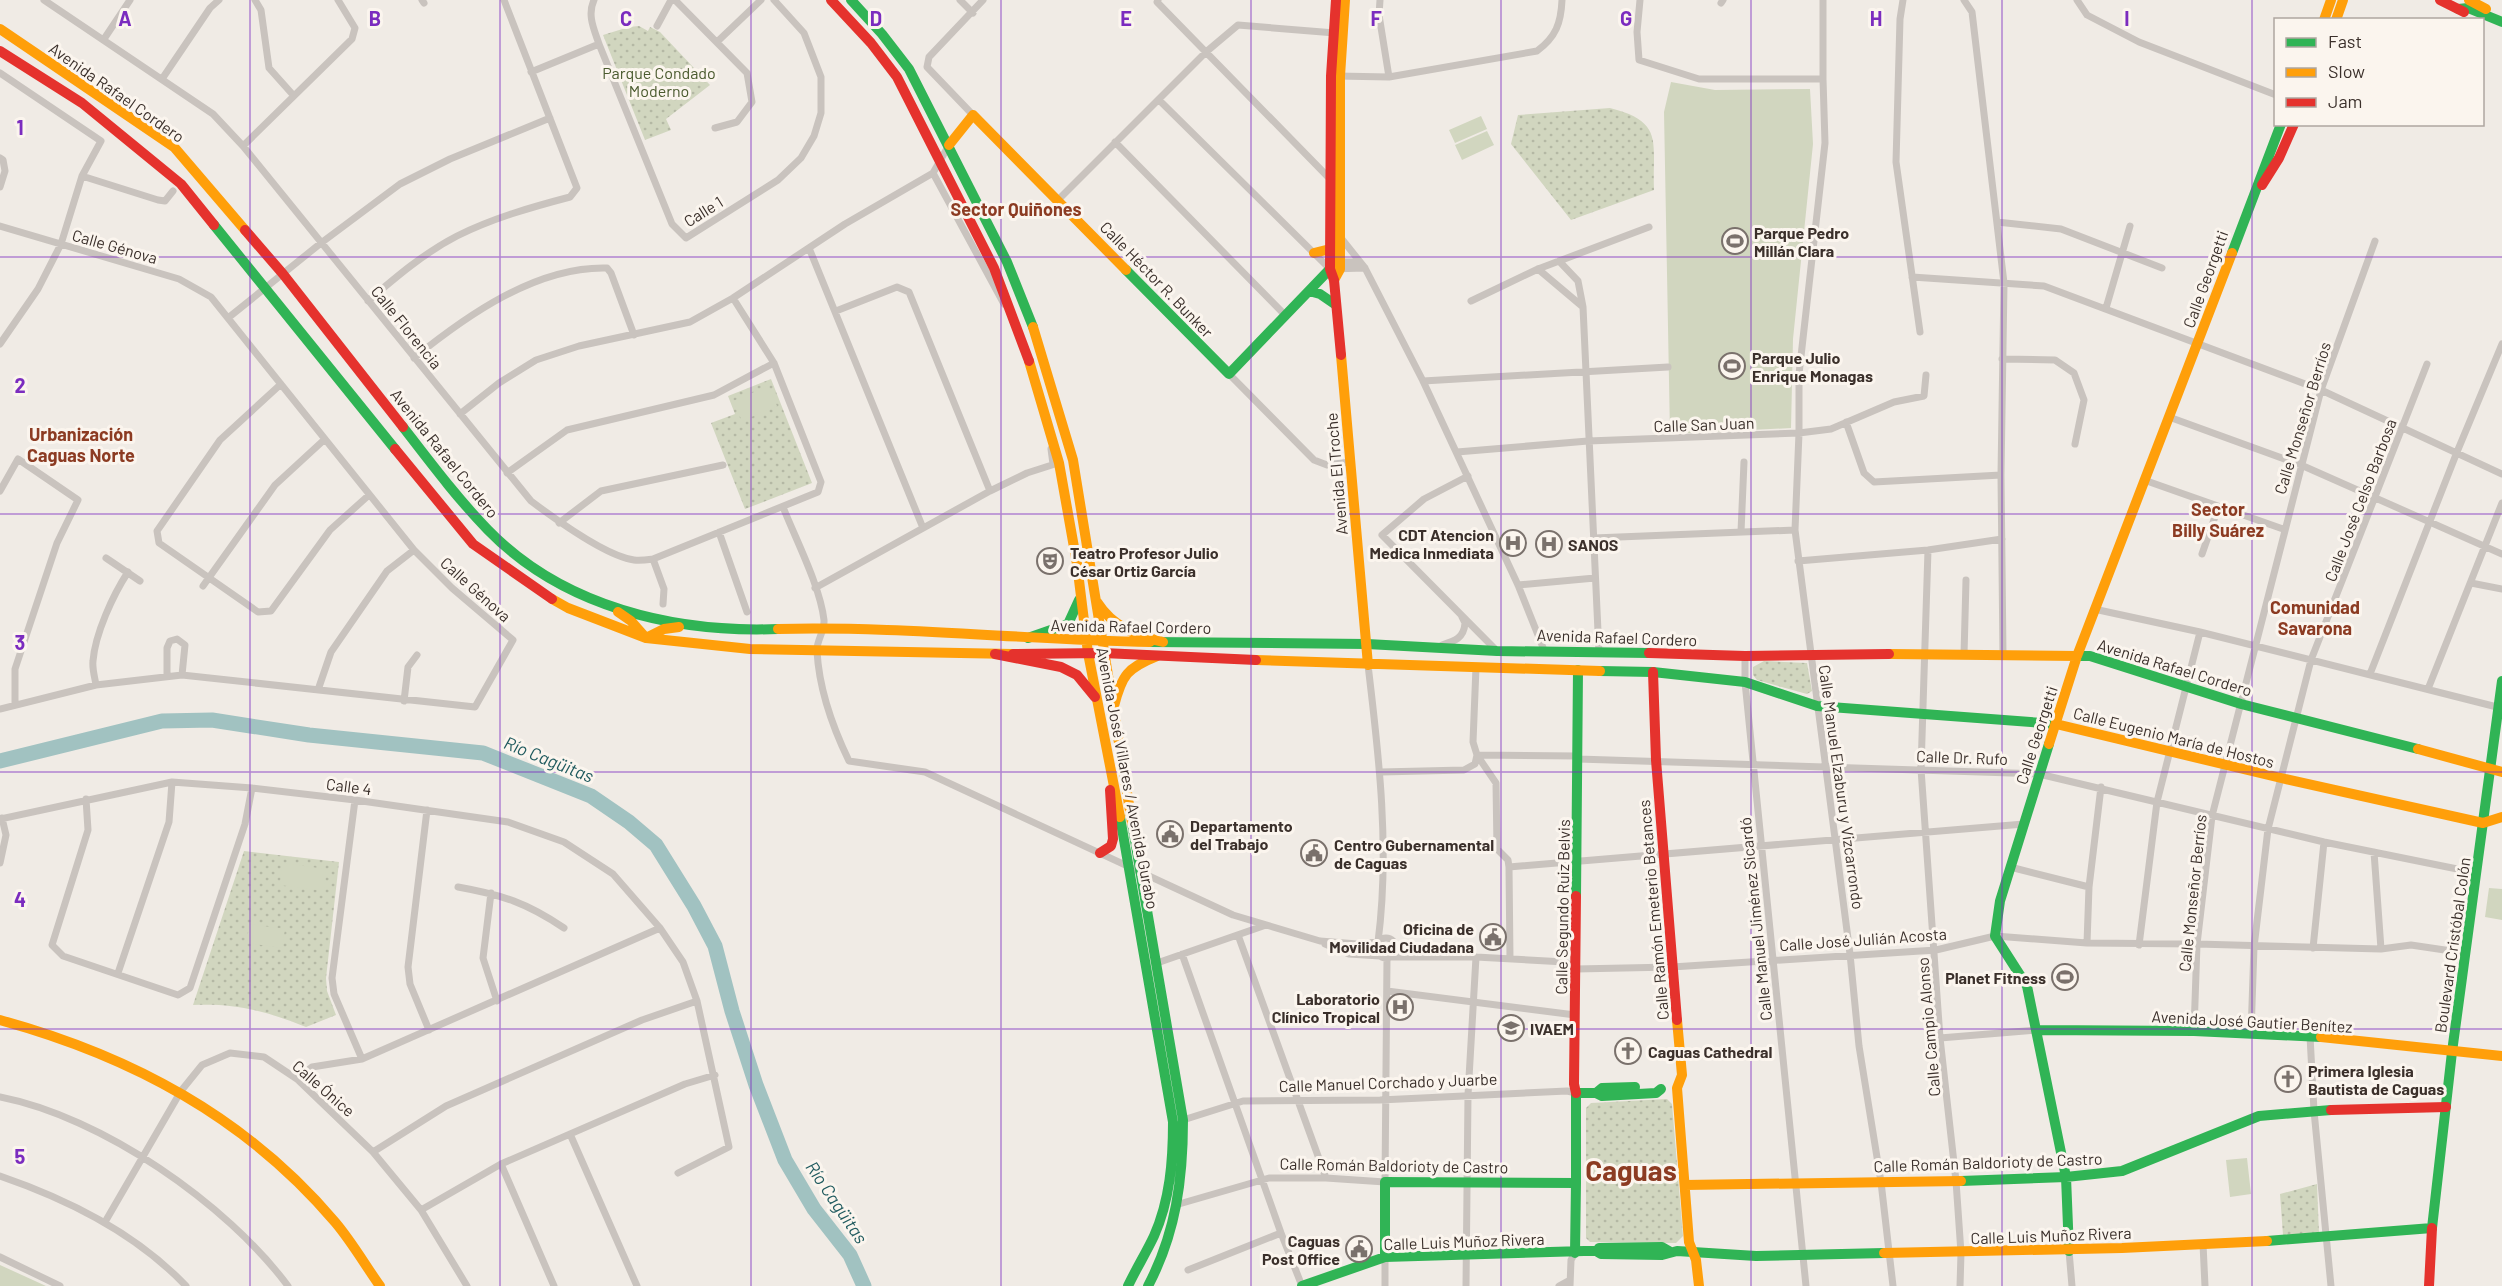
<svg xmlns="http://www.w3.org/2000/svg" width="2502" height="1286" viewBox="0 0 2502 1286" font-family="Barlow,sans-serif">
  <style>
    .park { fill: url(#park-dots) }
    .pitch { fill: #d1d6bf }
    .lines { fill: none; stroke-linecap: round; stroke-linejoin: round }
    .river { stroke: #a1c2c1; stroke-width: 15 }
    .street { stroke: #c9c3be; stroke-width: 7 }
    .fast { stroke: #30b455; stroke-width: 10 }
    .slow { stroke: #ff9f0a; stroke-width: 10 }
    .jam { stroke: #e5322d; stroke-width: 10 }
    .grid { fill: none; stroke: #7b2cbf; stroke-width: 1.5; stroke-opacity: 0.55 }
    .labels { text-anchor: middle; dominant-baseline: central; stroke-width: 6; stroke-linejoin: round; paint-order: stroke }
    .park-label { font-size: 16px; fill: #4a5a2e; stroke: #fbf5ee }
    .street-label { font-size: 16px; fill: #3b302b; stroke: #fbf5ee }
    .poi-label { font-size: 16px; font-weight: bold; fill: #3b302b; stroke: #fbf5ee; text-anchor: start }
    .neighbourhood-label { font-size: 18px; font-weight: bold; fill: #8c3b22; stroke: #fbf5ee }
    .water-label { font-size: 18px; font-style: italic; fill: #1f5a5e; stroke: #fbf5ee }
    .town-label { font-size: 28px; font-weight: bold; fill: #8c3b22; stroke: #fbf5ee }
    .grid-label { font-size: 20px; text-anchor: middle; font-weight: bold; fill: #7b2cbf; stroke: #fbf5ee; stroke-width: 6; stroke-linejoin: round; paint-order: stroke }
  </style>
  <defs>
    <pattern id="park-dots" width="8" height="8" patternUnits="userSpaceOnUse" patternTransform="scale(1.5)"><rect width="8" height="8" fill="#d1d6bf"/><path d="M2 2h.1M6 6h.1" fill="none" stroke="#b4b8a4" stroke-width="1.8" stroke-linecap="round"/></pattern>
  </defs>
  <rect width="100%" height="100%" fill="#f0ebe5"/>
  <path class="park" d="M639,26L648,31L650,27L660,32L710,85L666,119L671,130L645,140L603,35L629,27Z
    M1610,108C1665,122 1652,142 1654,190L1571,220L1511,144L1518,115Z
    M771,379L812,483L745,509L711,423L735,414L728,396Z
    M1764,661L1807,663L1812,691L1807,694L1757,680L1753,675V667Z
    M244,851L339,862L326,978L327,991L336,1015L306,1027C266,1011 236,1003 193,1005Z
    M1667,1099L1672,1104L1683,1236L1676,1243L1590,1242L1586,1238V1108L1591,1103Z
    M2317,1184L2319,1234L2283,1235L2280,1194Z"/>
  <path class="pitch" d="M1671,82L1715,90L1810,89L1813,144L1793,339L1791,428L1670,434L1664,112Z
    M1481,116L1487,129L1455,143L1449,130Z
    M1487,131L1494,145L1462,160L1455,145Z
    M768,386L777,406L742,421L733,401Z
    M282,863L326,869L324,891L280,885Z
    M2489,888L2502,889V920L2485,917Z
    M249,924L285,929L282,948L247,943Z
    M2247,1158L2251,1194L2230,1197L2226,1160Z
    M0,1265L46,1286H0Z"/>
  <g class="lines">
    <path class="river" d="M0,761L162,721L212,720L309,735L483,753L591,796L629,822L656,845L694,906L715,946L732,1011L756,1085L785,1160L814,1209L850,1255L864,1286"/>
    <path class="street" d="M44,0L213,114L243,146L531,501C555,519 605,556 634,560C640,561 646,560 653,559L818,492L821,482L774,363L733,298
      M255,0L261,10L269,68L294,96
      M422,0L424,3
      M594,0C587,15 594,29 599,44L672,224L686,238L778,180L801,158L814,136L821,113V77L804,33L774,0
      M675,0L747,73L752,102L737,122L715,128
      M960,0L973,13
      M1158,0L1157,2L1331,180
      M1380,0L1379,15L1389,77
      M1640,0L1637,32L1639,60L1699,79H1823
      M1823,0V79L1825,143L1799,374V433L1795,530L1850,954L1859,1046L1881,1182L1893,1286
      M1903,0L1900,19L1896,162L1920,332
      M1964,0L1972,12L2004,283L2001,475L2003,655
      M2077,0L2087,15L2139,42L2276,95
      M1721,3L1723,0
      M657,26L671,0
      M104,39L130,0
      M718,41L761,0
      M531,72L599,44
      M0,73L101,141L82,176L61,244L38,289L0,344
      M1337,76L1389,77L1537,51C1556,37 1561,23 1562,0
      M162,79L210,8L219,0
      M1159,100L1330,269L1365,268
      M973,115L927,67L929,57L983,0
      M1115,142L1286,316
      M243,146L352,39L355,28L338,0
      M0,158L3,160L5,171L0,187
      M933,173L1004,304
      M82,176L158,200L165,201L173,191
      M1058,200L1206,52L1238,25L1335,33
      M1997,222L2061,229L2162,268
      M0,226L179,279L211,297L414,550L452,588L513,640L475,707L182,675L96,685L0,709
      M1341,238L1365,268L1423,381L1518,585L1544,650
      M809,248L923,528
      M1559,261L1578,281L1583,307
      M1338,262H1360
      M1538,269L1583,307L1599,653
      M1912,277L2044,286L2321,390L2502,474
      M368,301C396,277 424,253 457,236C493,218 532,207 570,197L577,188L504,0
      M1471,301L1538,269L1649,227
      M2106,308L2130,226
      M836,311L897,287L909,292L990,491
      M228,318L321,243L400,184L450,159L550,118
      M414,358C466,316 536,266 607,268L611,273L634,335
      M2002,359L2055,360L2074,373L2084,400L2075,444
      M1229,374L1314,460L1327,465L1350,462
      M1423,381L1668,367
      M281,384L220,440L157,531L159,543L258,612L271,611L330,530L369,495
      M460,414L499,383L536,360L579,346L690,322L733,298L845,224L933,173L949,145
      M2169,417L2301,465L2502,554
      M1846,422L1864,473L1874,482L2001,475
      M1051,449L1053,464
      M1457,452L1588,441L1799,433L1831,429L1894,402L1924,396L1926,375
      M507,473L567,430L714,395L774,363
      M1468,476L1424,499L1382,535L1497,651
      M2144,480L2283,529
      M0,491L18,459L78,500L57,543L15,669V705
      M783,507C796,540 820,586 824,620C825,631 816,641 817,651C819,689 833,728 849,761L925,772L1233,915L1320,941L1357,944L1378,942C1390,850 1379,756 1368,665
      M559,523L601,491L723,465
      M719,532L747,612
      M1741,532L1744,462
      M1594,538L1795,530
      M1928,550L1921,769L1940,1038L1956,1181L1961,1253L1960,1286
      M2202,554L2218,508
      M106,558L140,581
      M653,559L664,589L663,604
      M1798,561L1928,550L2002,539
      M2471,583L2502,589
      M1518,585L1595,578
      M203,586L275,485L325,439
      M815,588L990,491L1027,473L1055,464
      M2094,609L2200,632L2497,707
      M1442,645C1455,641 1464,638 1465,623L1462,617
      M1964,655L1966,580
      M1745,656V682C1765,883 1787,1084 1806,1286
      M1476,667L1473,742L1477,755L1578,756
      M2370,674L2457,452L2502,344
      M167,676V648L170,641L177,639L185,645L182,675
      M96,685C95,678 92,669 93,661C95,634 113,595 128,572
      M2428,689L2502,503
      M318,690L331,652L387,571L414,550
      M404,701L408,667L417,655
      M1578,759L2039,774L2324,842L2477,873
      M1381,772L1464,770L1475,764L1477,755L1496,783L1497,849L1508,860L1509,867L1510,959
      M86,799L88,830L52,945L63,956L178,995L190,988L245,824L252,788
      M355,800L332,978L334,994L362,1059
      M427,810L408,967L410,984L429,1030
      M0,819L172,782L252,788L355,800L508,822L564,842L613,874L660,928L683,962L697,1001L729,1147L678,1173
      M2374,852L2381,949
      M0,863L6,835L2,818
      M1509,867L2024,824
      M2010,867L2089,887
      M458,887C503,895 527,903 564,928
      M491,893L483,958L497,1001
      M1238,935L1326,1178
      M1376 948a10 10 0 1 1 20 0a10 10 0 1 1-20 0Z
      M2087,943L2089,887L2101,787
      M1325,944L1349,954L1380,956
      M2139,945L2157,802L2200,632
      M2313,948L2324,842
      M1182,954L1281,1233L1302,1286
      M1391,957H1476L1565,962L1576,969L1672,967L1936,950L1995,936L2087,943L2197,944L2381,949L2411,945L2465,953
      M1157,963L1266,925
      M118,973L169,822L172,782
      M1387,991L1575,1015
      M2194,1031L2197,944L2212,816L2321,390L2375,241
      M2251,1034L2254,947L2268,829L2311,660L2427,364
      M2310,1036L2314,1111L2331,1286
      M1940,1038L2037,1030
      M297,1079L312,1067L362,1059L660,928
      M0,1097C102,1117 226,1203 288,1286
      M1183,1120L1243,1101L1380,1100L1567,1091L1576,1093
      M570,1134L637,1286
      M373,1152L446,1106L642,1020L697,1001
      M501,1164L554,1286
      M0,1176C67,1199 137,1234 186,1286
      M1179,1204L1269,1178H1326L1385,1182L1387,958
      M421,1210L501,1164L685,1084L715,1075
      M105,1222L181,1091L202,1065L230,1053L264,1057L297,1079L373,1152L421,1210L467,1286
      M2203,1244L2205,1286
      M2069,1251L2072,1286
      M0,1257L60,1286
      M1188,1270L1281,1233
      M1385,1286V1257
      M1466,1286L1468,1095L1476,957
      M1559,1286L1570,1280
      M1570,1286L1571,1260L1575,1253"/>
    <path class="fast" d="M851,0L882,34L909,69L1007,262L1033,327
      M2458,9L2468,8L2502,22
      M214,225L395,449
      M2232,253L2281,124
      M1126,270L1229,374L1330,269
      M1309,291L1320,294L1336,305
      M403,427C430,462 457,498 488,530C563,607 674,633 778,629
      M1028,638L1068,624L1079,600
      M1150,642L1367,644L1497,651L1649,653
      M2077,656H2090L2241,704L2418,749
      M1600,671L1653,672L1745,682L1817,706L2056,724
      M2049,744L2000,901L1995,936L2027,986L2066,1177L2069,1251
      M1120,817L1173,1122C1173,1161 1170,1200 1154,1236C1146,1253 1136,1269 1128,1286
      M1132,823L1183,1120C1183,1179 1176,1233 1148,1286
      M1576,896L1578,670
      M2037,1030L2194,1031L2321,1037
      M2452,1052L2502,681
      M1596,1093L1602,1088L1635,1087
      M1961,1181L2066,1177L2122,1171L2259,1116L2331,1110
      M2267,1241L2432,1228L2452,1052
      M1599,1248L1662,1247L1669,1251
      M1575,1253L1576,1183
      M1385,1257V1182L1576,1183V1093H1596L1602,1096L1656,1093L1661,1089
      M1302,1286L1385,1257L1584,1251H1596L1601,1254L1662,1255L1677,1251L1756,1256L1884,1253"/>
    <path class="slow" d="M2469,0L2486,9
      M2324,20L2331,0
      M2336,20L2343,0
      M0,29L174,147L245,230
      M949,145L973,115L1126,270
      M1314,253L1330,249
      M1334,280L1340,269V76L1345,0
      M1033,327L1073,460L1132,823
      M1341,355L1368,665
      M1029,361L1059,463L1077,564L1088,653L1120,817
      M552,599L568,608L646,638L750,649L1013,654
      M1097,602C1113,627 1135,635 1163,642
      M618,612L631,621L646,638L664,629L679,627
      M778,629C902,626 1026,640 1150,642
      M1889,654L2077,656
      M1256,660L1600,671
      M1114,706C1122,675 1127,668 1157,656
      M2056,724L2281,778L2483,823L2502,817
      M2049,744L2077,656L2232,253
      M2418,749L2502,772
      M0,1020C131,1056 246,1117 335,1222C352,1242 365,1265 380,1286
      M1677,1020L1682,1075L1677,1088L1689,1242L1696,1260L1699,1286
      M2321,1037L2502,1056
      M1685,1185L1961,1181
      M1884,1253L2122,1248L2267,1241"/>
    <path class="jam" d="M831,0L871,43L897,77L994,268L1029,361
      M1336,0L1331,76L1330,269L1334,280L1341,355
      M2440,0L2464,12
      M0,51L82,103L181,184L214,225
      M2262,185L2279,158L2294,124
      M245,230L283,274L403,427
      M395,449L473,544L552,599
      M1649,653L1745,656L1889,654
      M995,654L1061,667L1077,675L1095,697
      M1013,654L1103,653L1256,660
      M1653,672L1656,760L1677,1020
      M1100,853L1111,846L1113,839L1110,790
      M1576,896L1574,1084L1576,1093
      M2331,1110L2446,1107
      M2429,1286L2432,1228"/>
  </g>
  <path class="grid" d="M250,0V1286M500,0V1286M751,0V1286M1001,0V1286M1251,0V1286M1501,0V1286M1751,0V1286M2002,0V1286M2252,0V1286M0,257H2502M0,514H2502M0,772H2502M0,1029H2502"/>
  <defs>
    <symbol id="stadium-ring" viewBox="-11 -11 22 22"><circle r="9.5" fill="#fbf5ee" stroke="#7a716c" stroke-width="1.5"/><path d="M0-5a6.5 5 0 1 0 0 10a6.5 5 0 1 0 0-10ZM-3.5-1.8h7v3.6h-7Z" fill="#7a716c"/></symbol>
    <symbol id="hospital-ring" viewBox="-11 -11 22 22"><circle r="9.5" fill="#fbf5ee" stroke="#7a716c" stroke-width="1.5"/><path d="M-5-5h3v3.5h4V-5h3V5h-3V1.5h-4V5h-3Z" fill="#7a716c"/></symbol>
    <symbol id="theatre-ring" viewBox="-11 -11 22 22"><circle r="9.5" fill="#fbf5ee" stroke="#7a716c" stroke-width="1.5"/><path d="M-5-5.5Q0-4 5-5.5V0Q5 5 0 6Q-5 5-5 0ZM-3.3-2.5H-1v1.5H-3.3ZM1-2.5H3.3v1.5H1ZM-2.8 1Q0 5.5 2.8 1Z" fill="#7a716c"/></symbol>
    <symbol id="civic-ring" viewBox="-11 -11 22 22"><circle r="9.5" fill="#fbf5ee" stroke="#7a716c" stroke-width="1.5"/><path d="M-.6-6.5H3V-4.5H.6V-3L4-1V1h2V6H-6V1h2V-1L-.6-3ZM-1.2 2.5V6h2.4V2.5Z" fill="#7a716c"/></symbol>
    <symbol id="university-ring" viewBox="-11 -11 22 22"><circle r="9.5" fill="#fbf5ee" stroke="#7a716c" stroke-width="1.5"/><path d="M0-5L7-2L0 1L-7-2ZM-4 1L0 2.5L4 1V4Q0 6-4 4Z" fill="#7a716c"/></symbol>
    <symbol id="church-ring" viewBox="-11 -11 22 22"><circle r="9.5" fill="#fbf5ee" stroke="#7a716c" stroke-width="1.5"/><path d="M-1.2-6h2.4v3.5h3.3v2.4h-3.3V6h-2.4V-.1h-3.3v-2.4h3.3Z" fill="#7a716c"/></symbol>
  </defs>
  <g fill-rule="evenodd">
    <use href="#stadium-ring" x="1720" y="226" width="30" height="30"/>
    <use href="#stadium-ring" x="1717" y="351" width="30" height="30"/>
    <use href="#hospital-ring" x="1498" y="528" width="30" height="30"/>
    <use href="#hospital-ring" x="1534" y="529" width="30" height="30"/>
    <use href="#theatre-ring" x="1035" y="546" width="30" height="30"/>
    <use href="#civic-ring" x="1155" y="819" width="30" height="30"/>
    <use href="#civic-ring" x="1299" y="838" width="30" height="30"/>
    <use href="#civic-ring" x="1478" y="922" width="30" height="30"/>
    <use href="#stadium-ring" x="2050" y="962" width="30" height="30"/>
    <use href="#hospital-ring" x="1385" y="992" width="30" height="30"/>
    <use href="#university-ring" x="1496" y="1013" width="30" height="30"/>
    <use href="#church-ring" x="1613" y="1036" width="30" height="30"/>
    <use href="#church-ring" x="2273" y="1064" width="30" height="30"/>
    <use href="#civic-ring" x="1344" y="1234" width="30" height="30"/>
  </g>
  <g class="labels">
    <g class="park-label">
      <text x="659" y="72">Parque Condado<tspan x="659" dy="18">Moderno</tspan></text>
    </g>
    <g class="street-label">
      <text transform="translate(117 92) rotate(35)">Avenida Rafael Cordero</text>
      <text transform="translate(703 211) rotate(-32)">Calle 1</text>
      <text transform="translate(115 246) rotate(16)">Calle Génova</text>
      <text transform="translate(1157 279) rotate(46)">Calle Héctor R. Bunker</text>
      <text transform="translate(2205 279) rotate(-70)">Calle Georgetti</text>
      <text transform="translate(407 327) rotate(51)">Calle Florencia</text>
      <text transform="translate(2302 418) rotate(-73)">Calle Monseñor Berríos</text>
      <text transform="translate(1704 424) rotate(-2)">Calle San Juan</text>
      <text transform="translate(445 453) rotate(51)">Avenida Rafael Cordero</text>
      <text transform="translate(1336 474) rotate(-95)">Avenida El Troche</text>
      <text transform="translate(2360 500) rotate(-69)">Calle José Celso Barbosa</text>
      <text transform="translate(476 589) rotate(42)">Calle Génova</text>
      <text transform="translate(1131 626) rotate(1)">Avenida Rafael Cordero</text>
      <text transform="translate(1617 637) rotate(2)">Avenida Rafael Cordero</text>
      <text transform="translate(2175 667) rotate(17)">Avenida Rafael Cordero</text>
      <text transform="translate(2036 735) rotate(-72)">Calle Georgetti</text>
      <text transform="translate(2174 737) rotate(14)">Calle Eugenio María de Hostos</text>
      <text transform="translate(1962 757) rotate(2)">Calle Dr. Rufo</text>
      <text transform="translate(1128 778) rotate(79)">Avenida José Villares / Avenida Gurabo</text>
      <text transform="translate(349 786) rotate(7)">Calle 4</text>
      <text transform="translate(1842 787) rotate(82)">Calle Manuel Elzaburu y Vizcarrondo</text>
      <text transform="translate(2192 893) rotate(-84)">Calle Monseñor Berríos</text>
      <text transform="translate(1562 907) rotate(-89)">Calle Segundo Ruiz Belvis</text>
      <text transform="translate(1653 910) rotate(-95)">Calle Ramón Emeterio Betances</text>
      <text transform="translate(1755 919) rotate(-96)">Calle Manuel Jiménez Sicardó</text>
      <text transform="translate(1863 939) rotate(-4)">Calle José Julián Acosta</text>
      <text transform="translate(2452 945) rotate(-82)">Boulevard Cristóbal Colón</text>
      <text transform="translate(2252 1021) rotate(3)">Avenida José Gautier Benítez</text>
      <text transform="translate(1928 1027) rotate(-95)">Calle Campio Alonso</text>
      <text transform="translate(1388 1082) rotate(-2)">Calle Manuel Corchado y Juarbe</text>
      <text transform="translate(324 1088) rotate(41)">Calle Ónice</text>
      <text transform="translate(1988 1162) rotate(-2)">Calle Román Baldorioty de Castro</text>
      <text transform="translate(1394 1165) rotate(1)">Calle Román Baldorioty de Castro</text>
      <text transform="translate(2051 1235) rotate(-2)">Calle Luis Muñoz Rivera</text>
      <text transform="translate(1464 1241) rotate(-2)">Calle Luis Muñoz Rivera</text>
    </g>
    <g class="poi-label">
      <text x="1754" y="232">Parque Pedro<tspan x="1754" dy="18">Millán Clara</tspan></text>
      <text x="1752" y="357">Parque Julio<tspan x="1752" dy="18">Enrique Monagas</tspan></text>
      <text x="1494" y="534" text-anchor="end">CDT Atencion<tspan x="1494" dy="18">Medica Inmediata</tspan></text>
      <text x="1568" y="544">SANOS</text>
      <text x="1070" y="552">Teatro Profesor Julio<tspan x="1070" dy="18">César Ortiz García</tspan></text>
      <text x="1190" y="825">Departamento<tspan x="1190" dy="18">del Trabajo</tspan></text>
      <text x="1334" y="844">Centro Gubernamental<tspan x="1334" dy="18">de Caguas</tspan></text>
      <text x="1474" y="928" text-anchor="end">Oficina de<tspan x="1474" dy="18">Movilidad Ciudadana</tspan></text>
      <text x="2046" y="977" text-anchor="end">Planet Fitness</text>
      <text x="1380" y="998" text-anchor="end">Laboratorio<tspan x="1380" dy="18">Clínico Tropical</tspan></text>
      <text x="1530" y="1028">IVAEM</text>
      <text x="1648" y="1051">Caguas Cathedral</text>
      <text x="2308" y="1070">Primera Iglesia<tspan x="2308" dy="18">Bautista de Caguas</tspan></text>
      <text x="1340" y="1240" text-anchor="end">Caguas<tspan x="1340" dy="18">Post Office</tspan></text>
    </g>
    <g class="neighbourhood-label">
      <text x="1016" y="209">Sector Quiñones</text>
      <text x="81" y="434">Urbanización<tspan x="81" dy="21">Caguas Norte</tspan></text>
      <text x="2218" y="509">Sector<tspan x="2218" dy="21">Billy Suárez</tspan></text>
      <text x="2315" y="607">Comunidad<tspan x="2315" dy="21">Savarona</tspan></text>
    </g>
    <g class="water-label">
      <text transform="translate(549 759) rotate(22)">Río Cagüitas</text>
      <text transform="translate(837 1202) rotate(56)">Río Cagüitas</text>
    </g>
    <g class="town-label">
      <text x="1631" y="1170">Caguas</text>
    </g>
  </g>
  <g class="grid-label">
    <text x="125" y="26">A</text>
    <text x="375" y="26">B</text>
    <text x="626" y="26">C</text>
    <text x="876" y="26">D</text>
    <text x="1126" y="26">E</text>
    <text x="1376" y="26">F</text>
    <text x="1626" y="26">G</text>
    <text x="1876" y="26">H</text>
    <text x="2127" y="26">I</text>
    <text x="20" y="135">1</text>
    <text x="20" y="393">2</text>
    <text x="20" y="650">3</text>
    <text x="20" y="907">4</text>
    <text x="20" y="1164">5</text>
  </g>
  <rect x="2274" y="18" width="210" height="108" fill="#fbf5ee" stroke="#aea6a0" stroke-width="1.5"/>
  <rect x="2286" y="38" width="30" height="9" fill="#30b455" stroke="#aea6a0" stroke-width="1.5"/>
  <text x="2328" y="48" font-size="18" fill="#3b302b">Fast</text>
  <rect x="2286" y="68" width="30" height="9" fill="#ff9f0a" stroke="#aea6a0" stroke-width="1.5"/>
  <text x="2328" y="78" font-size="18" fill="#3b302b">Slow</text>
  <rect x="2286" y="98" width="30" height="9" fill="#e5322d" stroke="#aea6a0" stroke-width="1.5"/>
  <text x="2328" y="108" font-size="18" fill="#3b302b">Jam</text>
</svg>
